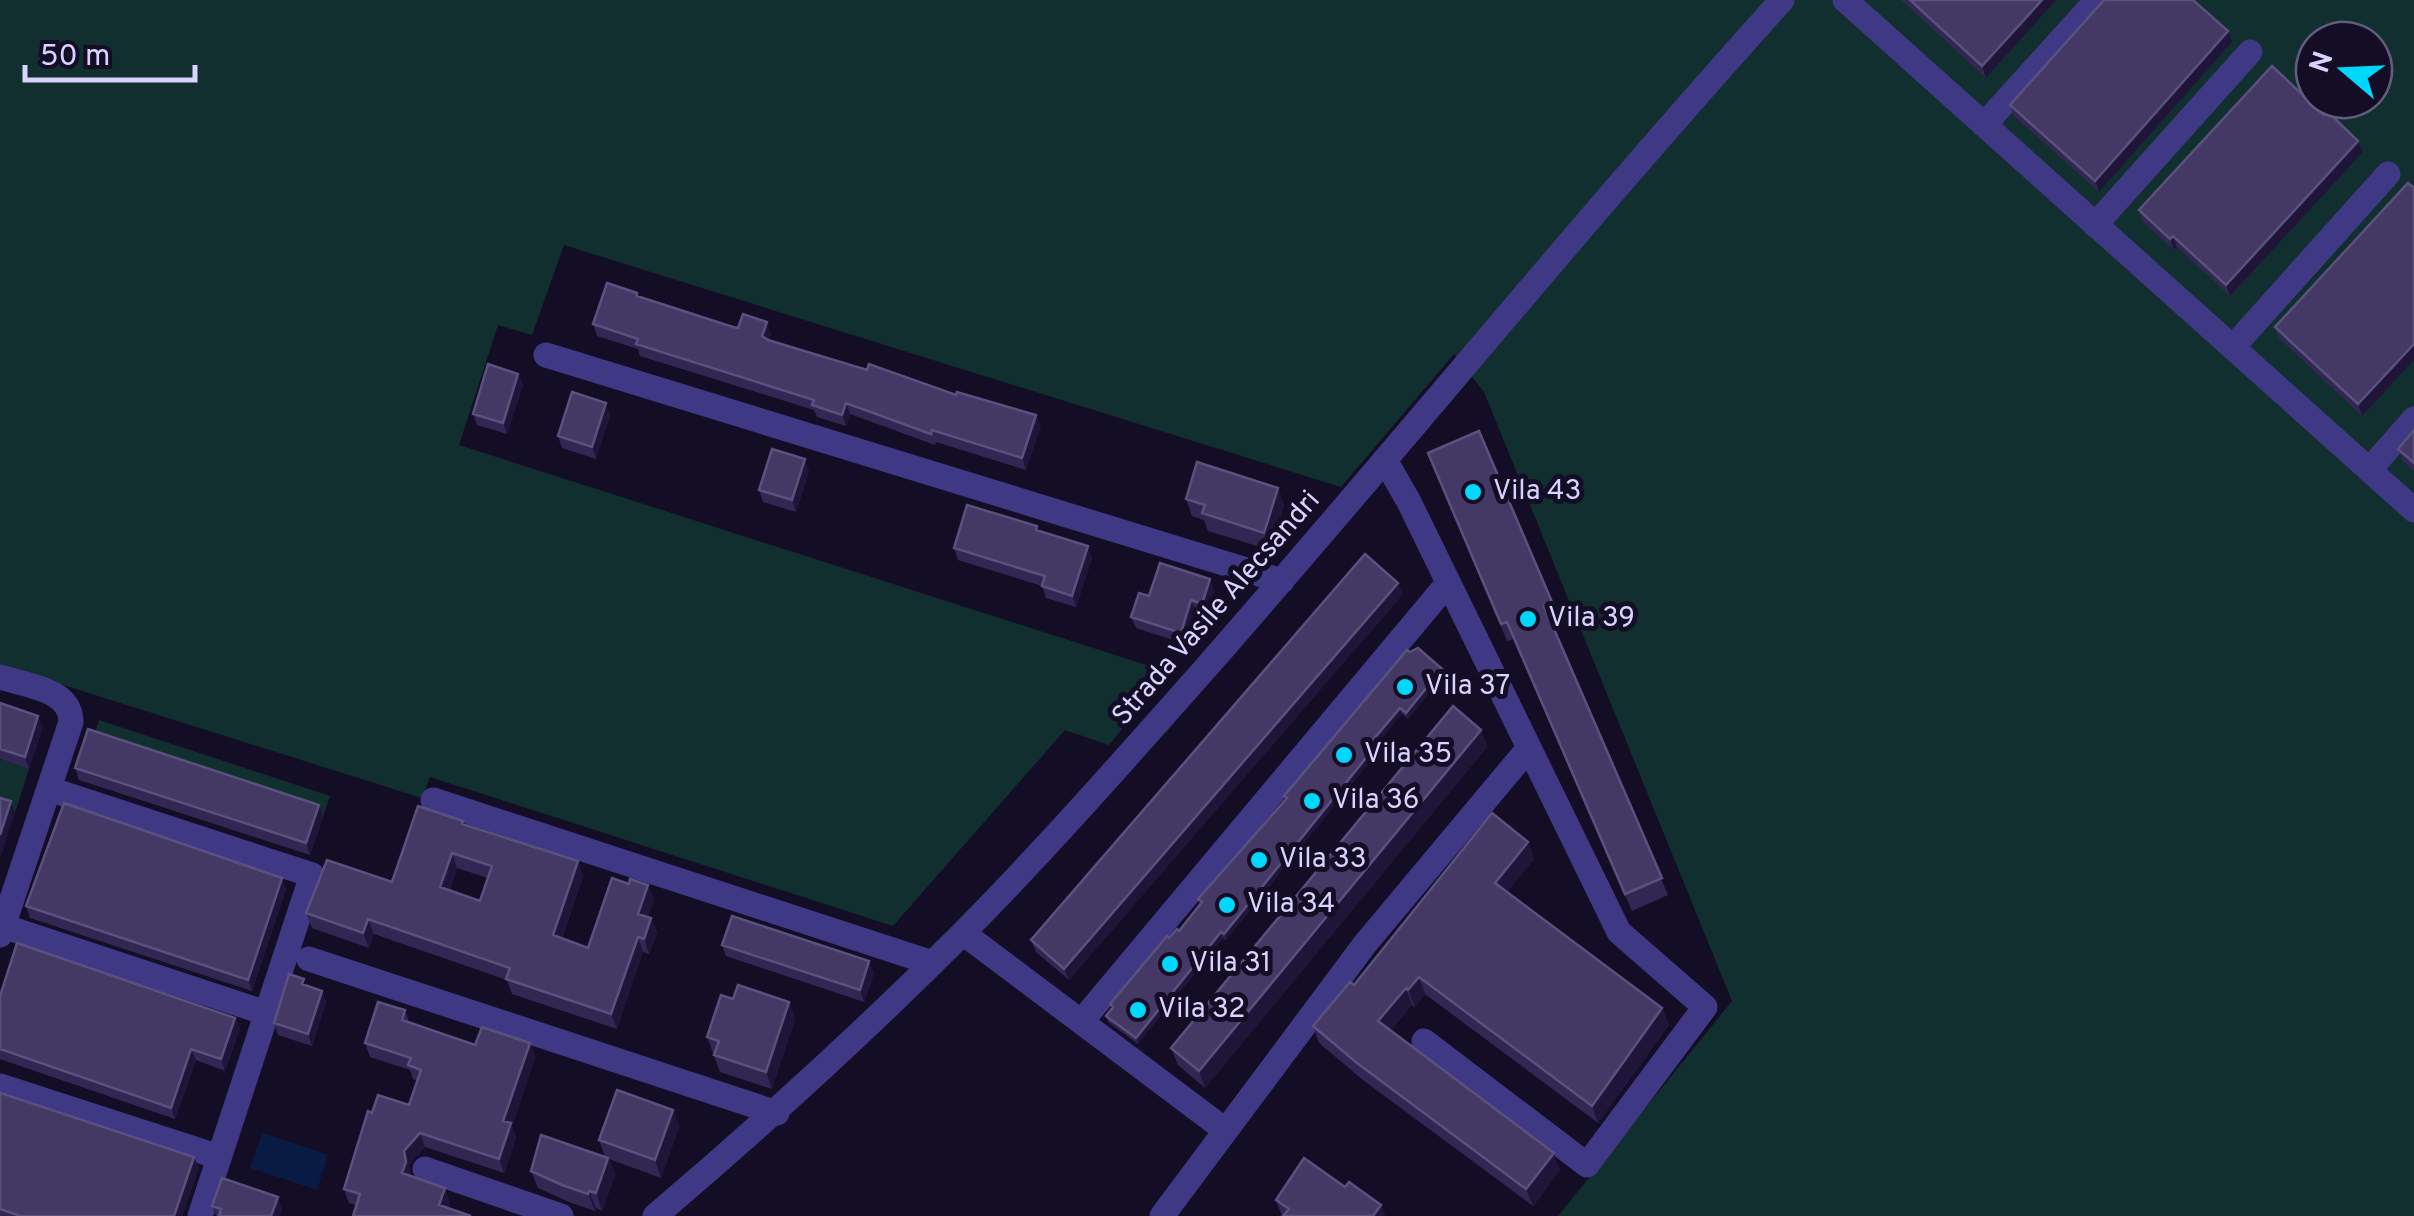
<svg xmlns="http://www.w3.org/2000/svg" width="2414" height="1216" viewBox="0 0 2414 1216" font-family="Overpass,sans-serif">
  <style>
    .green { fill: #112f2f; fill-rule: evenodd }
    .water { fill: #091b43 }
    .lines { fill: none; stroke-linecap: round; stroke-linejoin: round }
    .minor { stroke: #3f3885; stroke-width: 25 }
    .wall { fill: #322753; fill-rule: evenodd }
    .shaded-wall { fill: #1e1539 }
    .building { fill: #443965; stroke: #5b517e; stroke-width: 2.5; fill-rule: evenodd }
    .poi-dot { fill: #00d7fd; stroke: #130e25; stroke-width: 4 }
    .labels { text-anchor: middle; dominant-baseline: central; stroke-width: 10; stroke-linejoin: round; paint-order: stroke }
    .poi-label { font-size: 28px; fill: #dad2ff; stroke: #130e25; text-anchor: start }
    .street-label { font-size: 28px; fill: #dad2ff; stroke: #130e25 }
  </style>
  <rect width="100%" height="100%" fill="#130e25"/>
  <path class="green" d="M0,0H2414V1216H1558L1732,1001L1484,392L1454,354L1341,487L564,245L532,335L498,325L459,445L1168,672L1109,745L1065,730L893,926L430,777L422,798L0,665ZM2314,40H2374V100H2314Z
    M99,720L330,796L323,817L92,741Z
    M0,759L29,769L15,813L0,808Z"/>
  <path class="water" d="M262,1133L328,1155L317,1190L250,1168Z"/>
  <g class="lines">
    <path class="minor" d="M1845,0L2414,510
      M1984,125L2097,0
      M2095,225L2250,52
      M2233,347L2388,174
      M546,355L1282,581
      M1385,460L1409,502L1619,932L1705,1007L1587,1165L1424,1041
      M2369,470L2414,419
      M0,677C28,686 71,689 71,722L0,935
      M49,789L312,875L200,1216
      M433,800L932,963
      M3,926L266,1013
      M963,933L1225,1130
      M309,959L777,1113
      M1081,1022L1448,583
      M0,1086L219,1157
      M425,1169L561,1216
      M655,1216C761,1126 863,1033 962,934C1046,849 1125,759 1204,670C1399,448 1584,219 1782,0
      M1162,1216L1365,944L1528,749"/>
  </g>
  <path class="wall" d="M1901,0H2056L1986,78Z
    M2232,42L2099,192L2014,116L2010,105Z
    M2324,115L2358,141L2363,152L2230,296L2177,247L2174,250L2143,222L2139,210Z
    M2414,188V360L2362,416L2279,338L2275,327Z
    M639,297L733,327L771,334L769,340L1041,426L1026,470L936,442L935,445L850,414L846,426L817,417L814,410L640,356L638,349L597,336L593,324Z
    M518,374L523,385L507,434L477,425L473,414Z
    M610,415L596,459L562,448L558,436Z
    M2414,430V471L2402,460L2398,449Z
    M1428,453L1552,602L1558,620L1551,623L1668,895L1632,911L1513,639L1507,641Z
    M809,471L796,512L763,502L759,490Z
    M1278,488L1284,505L1270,550L1208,531L1204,520L1192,516L1186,499Z
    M1037,526L1039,531L1092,558L1076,607L1046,598L1042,586L958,560L954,548Z
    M1214,591L1206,615L1196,612L1185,644L1136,628L1131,617L1149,596Z
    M1403,594L1069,980L1036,952L1031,940Z
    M1410,652L1442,669L1444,675L1408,719L1402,714L1378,743L1380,749L1226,940L1223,938L1138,1044L1108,1022L1106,1016L1112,1009L1110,1004L1169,938L1179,931L1200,905L1198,899L1285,800L1284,796Z
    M0,703L43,727L29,769L0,759Z
    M1481,730L1487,747L1205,1088L1178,1065L1171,1048Z
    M75,768L319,805L323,817L310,855L79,780Z
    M463,821L464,825L578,861L583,876L562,939L588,948L629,884L648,885L654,900L648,917L651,918L657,933L649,954L643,952L617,1029L512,994L507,980L374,934L369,948L312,928L306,913L392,882ZM457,868L488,878L480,901L450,890Z
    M1528,842L1534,859L1507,892L1662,1008L1669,1025L1598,1123L1425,994L1415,1007L1412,1005L1390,1031L1560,1170L1533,1206L1363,1080L1319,1043L1313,1026L1354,985Z
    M282,878L286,889L252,991L30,918L26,906Z
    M722,945L869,961L874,973L864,1002L726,956Z
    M307,986L322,991L326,1002L312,1046L278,1035L274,1023Z
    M0,996L235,1018L240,1029L225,1071L196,1060L175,1119L0,1059Z
    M733,999L789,1002L795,1019L772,1089L720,1072L707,1037Z
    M405,1010L409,1022L475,1045L530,1043L535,1057L512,1126L516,1137L504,1173L425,1147L409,1165L411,1176L450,1202L448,1208L356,1205L349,1203L344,1189L372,1113L409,1105L418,1081L413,1079L410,1070L370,1057L365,1043Z
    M0,1093L194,1157L199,1168L182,1216H0Z
    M673,1110L679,1127L661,1178L609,1159L615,1175L602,1211L596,1208L595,1211L569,1202L538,1188L531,1171L605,1157L599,1140Z
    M1345,1187L1381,1205L1385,1216H1282L1276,1200Z
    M212,1206L282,1209L279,1216H216Z"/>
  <path class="shaded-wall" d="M2042,0H2056L1986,78L1982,66Z
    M2228,31L2232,42L2099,192L2095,181Z
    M2358,141L2363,152L2230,296L2226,285Z
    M2173,236L2177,247L2174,250L2170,239Z
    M767,322L771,334L766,347L762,336Z
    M2414,344V360L2362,416L2358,404Z
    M518,374L523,385L507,434L503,423Z
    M606,403L610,415L596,459L592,447Z
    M846,403L850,414L846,426L842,415Z
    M1036,415L1041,426L1026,470L1022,458Z
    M805,459L809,471L796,512L792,500Z
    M1278,488L1284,505L1270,550L1264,533Z
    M1088,546L1092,558L1076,607L1072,596Z
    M1210,579L1214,591L1206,615L1202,604Z
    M1398,583L1403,594L1069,980L1064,969Z
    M1191,600L1196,612L1185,644L1181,633Z
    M1442,669L1444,675L1408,719L1406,713Z
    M1400,708L1402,714L1376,746L1373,740Z
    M38,716L43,727L29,769L25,757Z
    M1481,730L1487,747L1205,1088L1199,1071Z
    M1378,743L1380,749L1226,940L1224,934Z
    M11,801L15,813L0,859V835Z
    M319,805L323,817L310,855L306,843Z
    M1528,842L1534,859L1501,900L1495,883Z
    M452,853L457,868L446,902L440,887Z
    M578,861L583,876L558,950L553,935Z
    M282,878L286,889L252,991L248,980Z
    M648,885L654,900L644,929L638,914Z
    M651,918L657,933L649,954L644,939Z
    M368,919L374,934L369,948L363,933Z
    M1221,932L1223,938L1138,1044L1136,1038Z
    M638,937L643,952L617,1029L611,1014Z
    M869,961L874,973L864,1002L860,990Z
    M1419,977L1425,994L1415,1007L1408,990Z
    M1406,988L1412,1005L1384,1038L1378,1021Z
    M322,991L326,1002L312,1046L308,1034Z
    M789,1002L795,1019L772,1089L766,1072Z
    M1662,1008L1669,1025L1598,1123L1592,1106Z
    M235,1018L240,1029L225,1071L221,1059Z
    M530,1043L535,1057L512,1126L516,1137L504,1173L499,1159L503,1121Z
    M191,1049L196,1060L175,1119L171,1108Z
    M673,1110L679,1127L661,1178L655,1160Z
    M420,1133L425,1147L409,1165L411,1176L402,1173L404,1151Z
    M1554,1153L1560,1170L1533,1206L1526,1189Z
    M194,1157L199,1168L182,1216H174Z
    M608,1158L615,1175L602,1211L596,1193Z
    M445,1188L450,1202L445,1216L439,1205Z
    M589,1191L596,1208L595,1211L588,1194Z
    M278,1197L282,1209L279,1216H271Z
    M1381,1205L1385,1216H1373Z"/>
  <path class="building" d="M1910,0H2042L1982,66Z
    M2104,0H2193L2228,31L2095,181L2010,105Z
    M2272,66L2324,115L2328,112L2358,141L2226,285L2173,236L2170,239L2139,210Z
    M2408,183L2414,188V344L2358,404L2275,327Z
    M607,283L637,293V296L733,327L738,328L743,314L767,322L762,336L768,340L867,370L869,364L956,395L957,392L1036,415L1022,458L932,430L931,434L846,403L842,415L812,405L814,400L636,344L638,339L593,324Z
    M488,364L518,374L503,423L473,414Z
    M572,392L606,403L592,447L558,436Z
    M2414,430V463L2398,449Z
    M1479,431L1552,602L1544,606L1662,878L1625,894L1507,622L1501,624L1428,453Z
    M772,449L805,459L792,500L759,490Z
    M1197,462L1278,488L1264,533L1202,513L1205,505L1186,499Z
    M967,505L1037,526L1036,530L1088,546L1072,596L1042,586L1045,576L954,548Z
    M1365,554L1398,583L1064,969L1031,940Z
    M1160,563L1210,579L1202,604L1191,600L1181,633L1131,617L1139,593L1149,596Z
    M1418,648L1442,669L1406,713L1400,708L1373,740L1378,743L1224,934L1221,932L1136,1038L1106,1016L1113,1007L1110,1004L1167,936L1169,938L1177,929L1179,931L1202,902L1198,899L1287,798L1284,796L1407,650L1410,652Z
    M0,703L38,716L25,757L0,749Z
    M1453,706L1481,730L1199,1071L1171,1048Z
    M88,729L319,805L306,843L75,768Z
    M0,798L11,801L0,835Z
    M64,803L282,878L248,980L26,906Z
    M418,806L463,821L462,824L578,861L553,935L588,948L612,878L629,884L630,879L648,885L638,914L651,918L644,939L638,937L611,1014L506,979L510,968L368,919L363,933L306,913L327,860L392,882ZM452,853L492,866L480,901L440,887Z
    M1492,813L1528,842L1495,883L1662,1008L1592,1106L1419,977L1408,990L1406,988L1378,1021L1554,1153L1526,1189L1357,1063L1313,1026L1350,982L1354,985Z
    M732,916L869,961L860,990L722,945Z
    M17,943L235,1018L221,1059L191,1049L171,1108L0,1049V996Z
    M289,974L304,979L302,984L322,991L308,1034L274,1023Z
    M738,985L789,1002L766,1072L714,1055L719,1041L707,1037L721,995L733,999Z
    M378,1002L405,1010L402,1020L475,1045L482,1027L530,1043L503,1121L511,1123L499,1159L420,1133L404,1151L406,1162L402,1173L445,1188L439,1205L471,1216H353L360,1194L344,1189L368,1111L372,1113L378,1095L409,1105L421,1070L408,1065L411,1058L365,1043Z
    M617,1090L673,1110L655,1160L599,1140Z
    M0,1093L194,1157L174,1216H20L0,1209Z
    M541,1135L608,1158L596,1193L589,1191L588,1194L562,1185L531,1171Z
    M1304,1158L1345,1187L1349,1182L1381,1205L1373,1216H1283L1289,1209L1276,1200Z
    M222,1178L278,1197L271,1216H219L221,1209L212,1206Z"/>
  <g class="poi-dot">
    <circle cx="1473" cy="492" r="10"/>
    <circle cx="1528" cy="619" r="10"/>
    <circle cx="1405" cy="687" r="10"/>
    <circle cx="1344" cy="755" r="10"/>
    <circle cx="1312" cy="801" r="10"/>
    <circle cx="1259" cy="860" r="10"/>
    <circle cx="1227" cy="905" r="10"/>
    <circle cx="1170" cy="964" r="10"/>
    <circle cx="1138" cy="1010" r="10"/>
  </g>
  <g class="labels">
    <g class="poi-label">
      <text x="1493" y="492">Vila 43</text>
      <text x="1548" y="619">Vila 39</text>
      <text x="1425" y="687">Vila 37</text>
      <text x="1364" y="755">Vila 35</text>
      <text x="1332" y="801">Vila 36</text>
      <text x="1279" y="860">Vila 33</text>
      <text x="1247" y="905">Vila 34</text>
      <text x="1190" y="964">Vila 31</text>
      <text x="1158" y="1010">Vila 32</text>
    </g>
    <g class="street-label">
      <text transform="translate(1217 609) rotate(-49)">Strada Vasile Alecsandri</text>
    </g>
  </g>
  <g transform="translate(2344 70) rotate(289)"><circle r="48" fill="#130e25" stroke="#635c7c" stroke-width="2.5"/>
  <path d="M0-8L18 38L0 25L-18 38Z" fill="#00d7fd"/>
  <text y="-15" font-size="28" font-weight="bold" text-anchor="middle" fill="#dad2ff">N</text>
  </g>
  <path d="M25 65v15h170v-15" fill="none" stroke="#dad2ff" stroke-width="5"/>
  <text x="40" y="65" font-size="30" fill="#dad2ff" stroke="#130e25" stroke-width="8" paint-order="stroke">50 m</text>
</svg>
